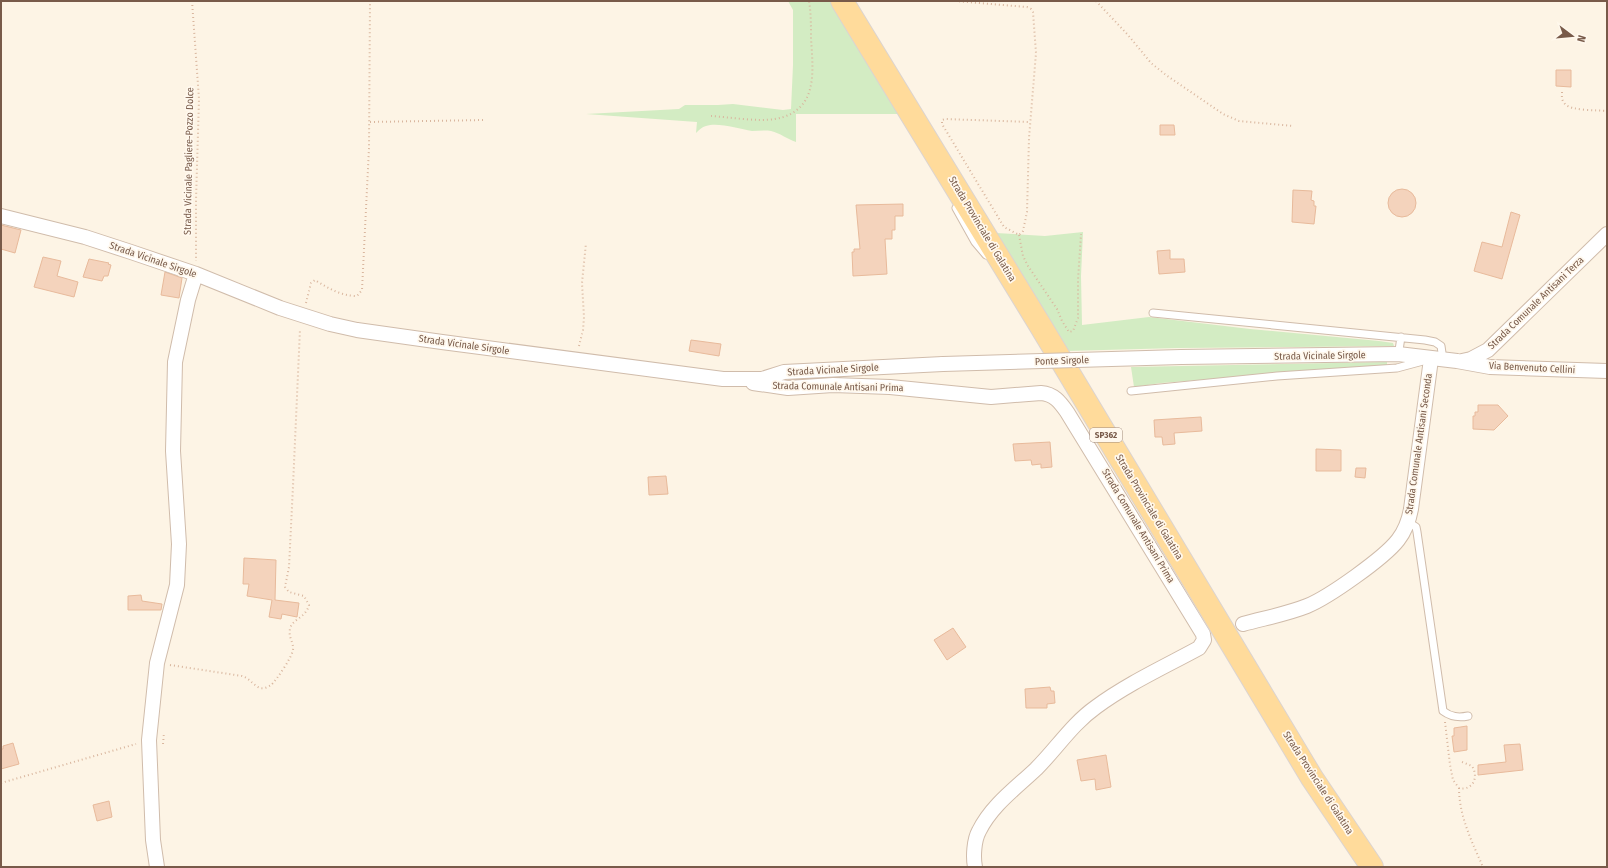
<svg xmlns="http://www.w3.org/2000/svg" width="1608" height="868" viewBox="0 0 1608 868" font-family="'Fira Sans Condensed',sans-serif">
  <style>
    .green { fill: #d3ecc3 }
    .building { fill: #f4d3bc; stroke: #e8ba9b }
    .lines { fill: none; stroke-linecap: round; stroke-linejoin: round }
    .lane-casing { stroke: #d0bcab; stroke-width: 9 }
    .street-casing { stroke: #d0bcab; stroke-width: 16 }
    .primary-casing { stroke: #dcd4d0; stroke-width: 24 }
    .path { stroke: #d9b69e; stroke-width: 2; stroke-dasharray: 1 3; stroke-linecap: butt }
    .lane { stroke: #fff; stroke-width: 7 }
    .street { stroke: #fff; stroke-width: 14 }
    .primary { stroke: #ffdb9b; stroke-width: 22 }
    .street-bridge-casing { stroke: #d0bcab; stroke-width: 16; stroke-linecap: butt }
    .street-bridge { stroke: #fff; stroke-width: 14 }
    .labels { text-anchor: middle; dominant-baseline: central; stroke-width: 3.5; stroke-linejoin: round; paint-order: stroke }
    .shield { fill: #fff8ed; stroke: #a0897a; stroke-width: 1 }
    .shield-label { font-size: 9px; font-weight: bold; fill: #785a49 }
    .street-label { font-size: 10px; fill: #785a49; stroke: #fff8ed }
  </style>
  <rect width="100%" height="100%" fill="#fdf4e5"/>
  <path class="green" d="M788,1H832L900,114H796V142C787,139 780,133 771,131C765,130 758,131 752,131C739,129 718,122 706,126C702,127 699,130 696,133L697,122L586,114L679,109L685,105H718L733,104L783,110L791,109L793,65V10Z
    M1083,232L1081,276L1082,325L1149,317L1250,329L1379,341L1393,343L1394,346L1178,348L1066,351L996,233L1045,236Z
    M1387,362V365L1161,383L1134,387L1131,367Z"/>
  <path class="building" d="M1556,70H1571V87L1556,86Z
    M1160,125H1174L1175,135H1160Z
    M1388 203a14 14 0 1 1 28 0a14 14 0 1 1-28 0Z
    M1293,190L1312,191L1311,200L1314,201V206H1316L1314,224L1292,222Z
    M903,204V216H895V230H892V239H885L887,274L853,276L852,252H854V249H860L856,205Z
    M1511,212L1520,215L1502,279L1474,271L1482,242L1502,247Z
    M1,225L21,230L15,253L1,249Z
    M1170,250V259H1184L1185,272L1159,274L1157,251Z
    M43,257L61,261L57,276L78,282L74,297L34,287Z
    M89,259L109,263L108,264L111,265L108,276H104L102,281L83,277Z
    M165,272L182,278L179,298L161,295Z
    M691,340L721,344L719,356L689,351Z
    M1478,405H1498L1508,416L1494,430L1473,429V416H1475V412H1478Z
    M1201,417L1202,431L1174,433L1175,444L1163,445L1162,437H1155L1154,420Z
    M1050,442L1052,467L1041,468V464L1032,465L1031,460L1015,461L1013,444Z
    M1316,449L1341,450V471H1316Z
    M1356,468H1366L1365,478L1355,477Z
    M666,476L668,494L649,495L648,477Z
    M244,558L276,560L275,600L299,603L297,617L282,614L281,619L269,617L272,600L247,596L249,584H243Z
    M141,595L142,601L162,604L161,610H128V596Z
    M953,628L966,647L947,660L934,640Z
    M1050,687L1051,691H1054L1055,703L1047,704V708H1026L1025,689Z
    M1467,726V750L1454,752L1452,736H1454V728Z
    M13,743L19,764L1,769V749H3V746Z
    M1520,744L1523,770L1478,775V765L1506,762L1504,745Z
    M1106,755L1111,787L1096,790L1095,779L1081,781L1077,760Z
    M109,801L112,817L97,821L93,805Z"/>
  <g class="lines">
    <defs>
      <path id="lane" d="M956,208L975,242L986,255
        M1153,313L1425,340L1435,342L1441,346L1442,353L1440,359
        M1398,357L1401,337
        M1131,391L1277,376L1397,368L1423,361
        M1408,522L1416,527L1417,532L1443,711C1451,717 1458,718 1468,716"/>
      <path id="street" d="M1,216L85,237L131,252L196,274L280,308L330,324L357,330L442,342L723,379H762L784,372L943,364
        M1181,357L1398,354L1457,361L1490,367L1607,371
        M1462,361L1471,359L1488,350L1607,234
        M753,383L788,388L833,385L890,387L991,397L1041,393C1054,394 1060,402 1067,412L1203,634L1204,640L1199,648C1164,667 1127,684 1096,707C1072,724 1057,748 1036,769C1016,788 992,805 979,831C974,840 973,857 975,867
        M1243,624C1265,618 1287,614 1307,606C1329,597 1384,558 1398,540C1405,531 1409,520 1411,509L1431,359
        M157,867L153,840L149,740L157,663L177,585L179,544L173,451L175,362L188,300L196,274"/>
      <path id="primary" d="M842,1L1040,325L1312,778L1372,867"/>
    </defs>
    <use href="#lane" class="lane-casing"/>
    <use href="#street" class="street-casing"/>
    <use href="#primary" class="primary-casing"/>
    <path class="path" d="M192,1L199,99L196,200V261
      M955,1L1027,7L1031,9L1033,12L1036,53L1029,138L1027,212L1023,231L1019,235L1004,227L942,124V120L945,119L1030,122
      M1096,1L1128,35L1151,63L1166,75L1223,114L1239,121L1293,126
      M1562,92C1562,96 1561,100 1565,104C1571,111 1598,110 1607,111
      M711,116C728,117 758,122 775,119C819,111 813,72 811,38C811,25 811,13 809,1
      M370,122L485,120
      M1019,235L1023,256L1028,266L1057,309L1062,321L1069,332L1073,331L1078,318V280L1081,234
      M306,303L311,283L315,280C328,288 341,296 357,296L362,290L369,148L370,1
      M579,346L583,330L584,317L582,283L586,243
      M170,665L242,676C249,678 253,685 260,688C264,689 268,687 271,685C276,681 292,657 293,650C294,643 288,637 290,629C292,619 306,618 309,605L304,596L289,592L285,587L289,567L293,486L300,329
      M1445,722L1450,765L1453,780L1459,788C1473,791 1479,777 1472,766L1462,762L1460,760
      M163,744L164,733
      M1,783L136,744
      M1459,788C1459,816 1472,842 1483,867"/>
    <use href="#lane" class="lane"/>
    <use href="#street" class="street"/>
    <use href="#primary" class="primary"/>
    <defs>
      <path id="street-bridge" d="M943,364L1181,357"/>
    </defs>
    <use href="#street-bridge" class="street-bridge-casing"/>
    <use href="#street-bridge" class="street-bridge"/>
  </g>
  <g class="labels">
    <rect class="shield" x="1090" y="428" width="32" height="14" rx="3"/>
    <g class="shield-label">
      <text x="1106" y="435">SP362</text>
    </g>
    <g class="street-label">
      <text transform="translate(189 161) rotate(-89)">Strada Vicinale Pagliere-Pozzo Dolce</text>
      <text transform="translate(982 229) rotate(59)">Strada Provinciale di Galatina</text>
      <text transform="translate(153 260) rotate(19)">Strada Vicinale Sirgole</text>
      <text transform="translate(1536 303) rotate(-44)">Strada Comunale Antisani Terza</text>
      <text transform="translate(464 345) rotate(8)">Strada Vicinale Sirgole</text>
      <text transform="translate(1320 356) rotate(-1)">Strada Vicinale Sirgole</text>
      <text transform="translate(1062 361) rotate(-2)">Ponte Sirgole</text>
      <text transform="translate(1532 368) rotate(3)">Via Benvenuto Cellini</text>
      <text transform="translate(833 370) rotate(-3)">Strada Vicinale Sirgole</text>
      <text transform="translate(838 387) rotate(1)">Strada Comunale Antisani Prima</text>
      <text transform="translate(1419 444) rotate(-82)">Strada Comunale Antisani Seconda</text>
      <text transform="translate(1149 507) rotate(59)">Strada Provinciale di Galatina</text>
      <text transform="translate(1138 526) rotate(59)">Strada Comunale Antisani Prima</text>
      <text transform="translate(1318 783) rotate(57)">Strada Provinciale di Galatina</text>
    </g>
  </g>
  <rect width="1608" height="868" fill="none" stroke="#785a49" stroke-width="4"/>
  <g transform="translate(1572 36) rotate(106)" stroke="#fff8ed" stroke-width="3" paint-order="stroke">
  <path d="M0-3L7 15L0 10L-7 15Z" fill="#785a49"/>
  <text y="-6" font-size="11" font-weight="bold" text-anchor="middle" fill="#785a49">N</text>
  </g>
</svg>
